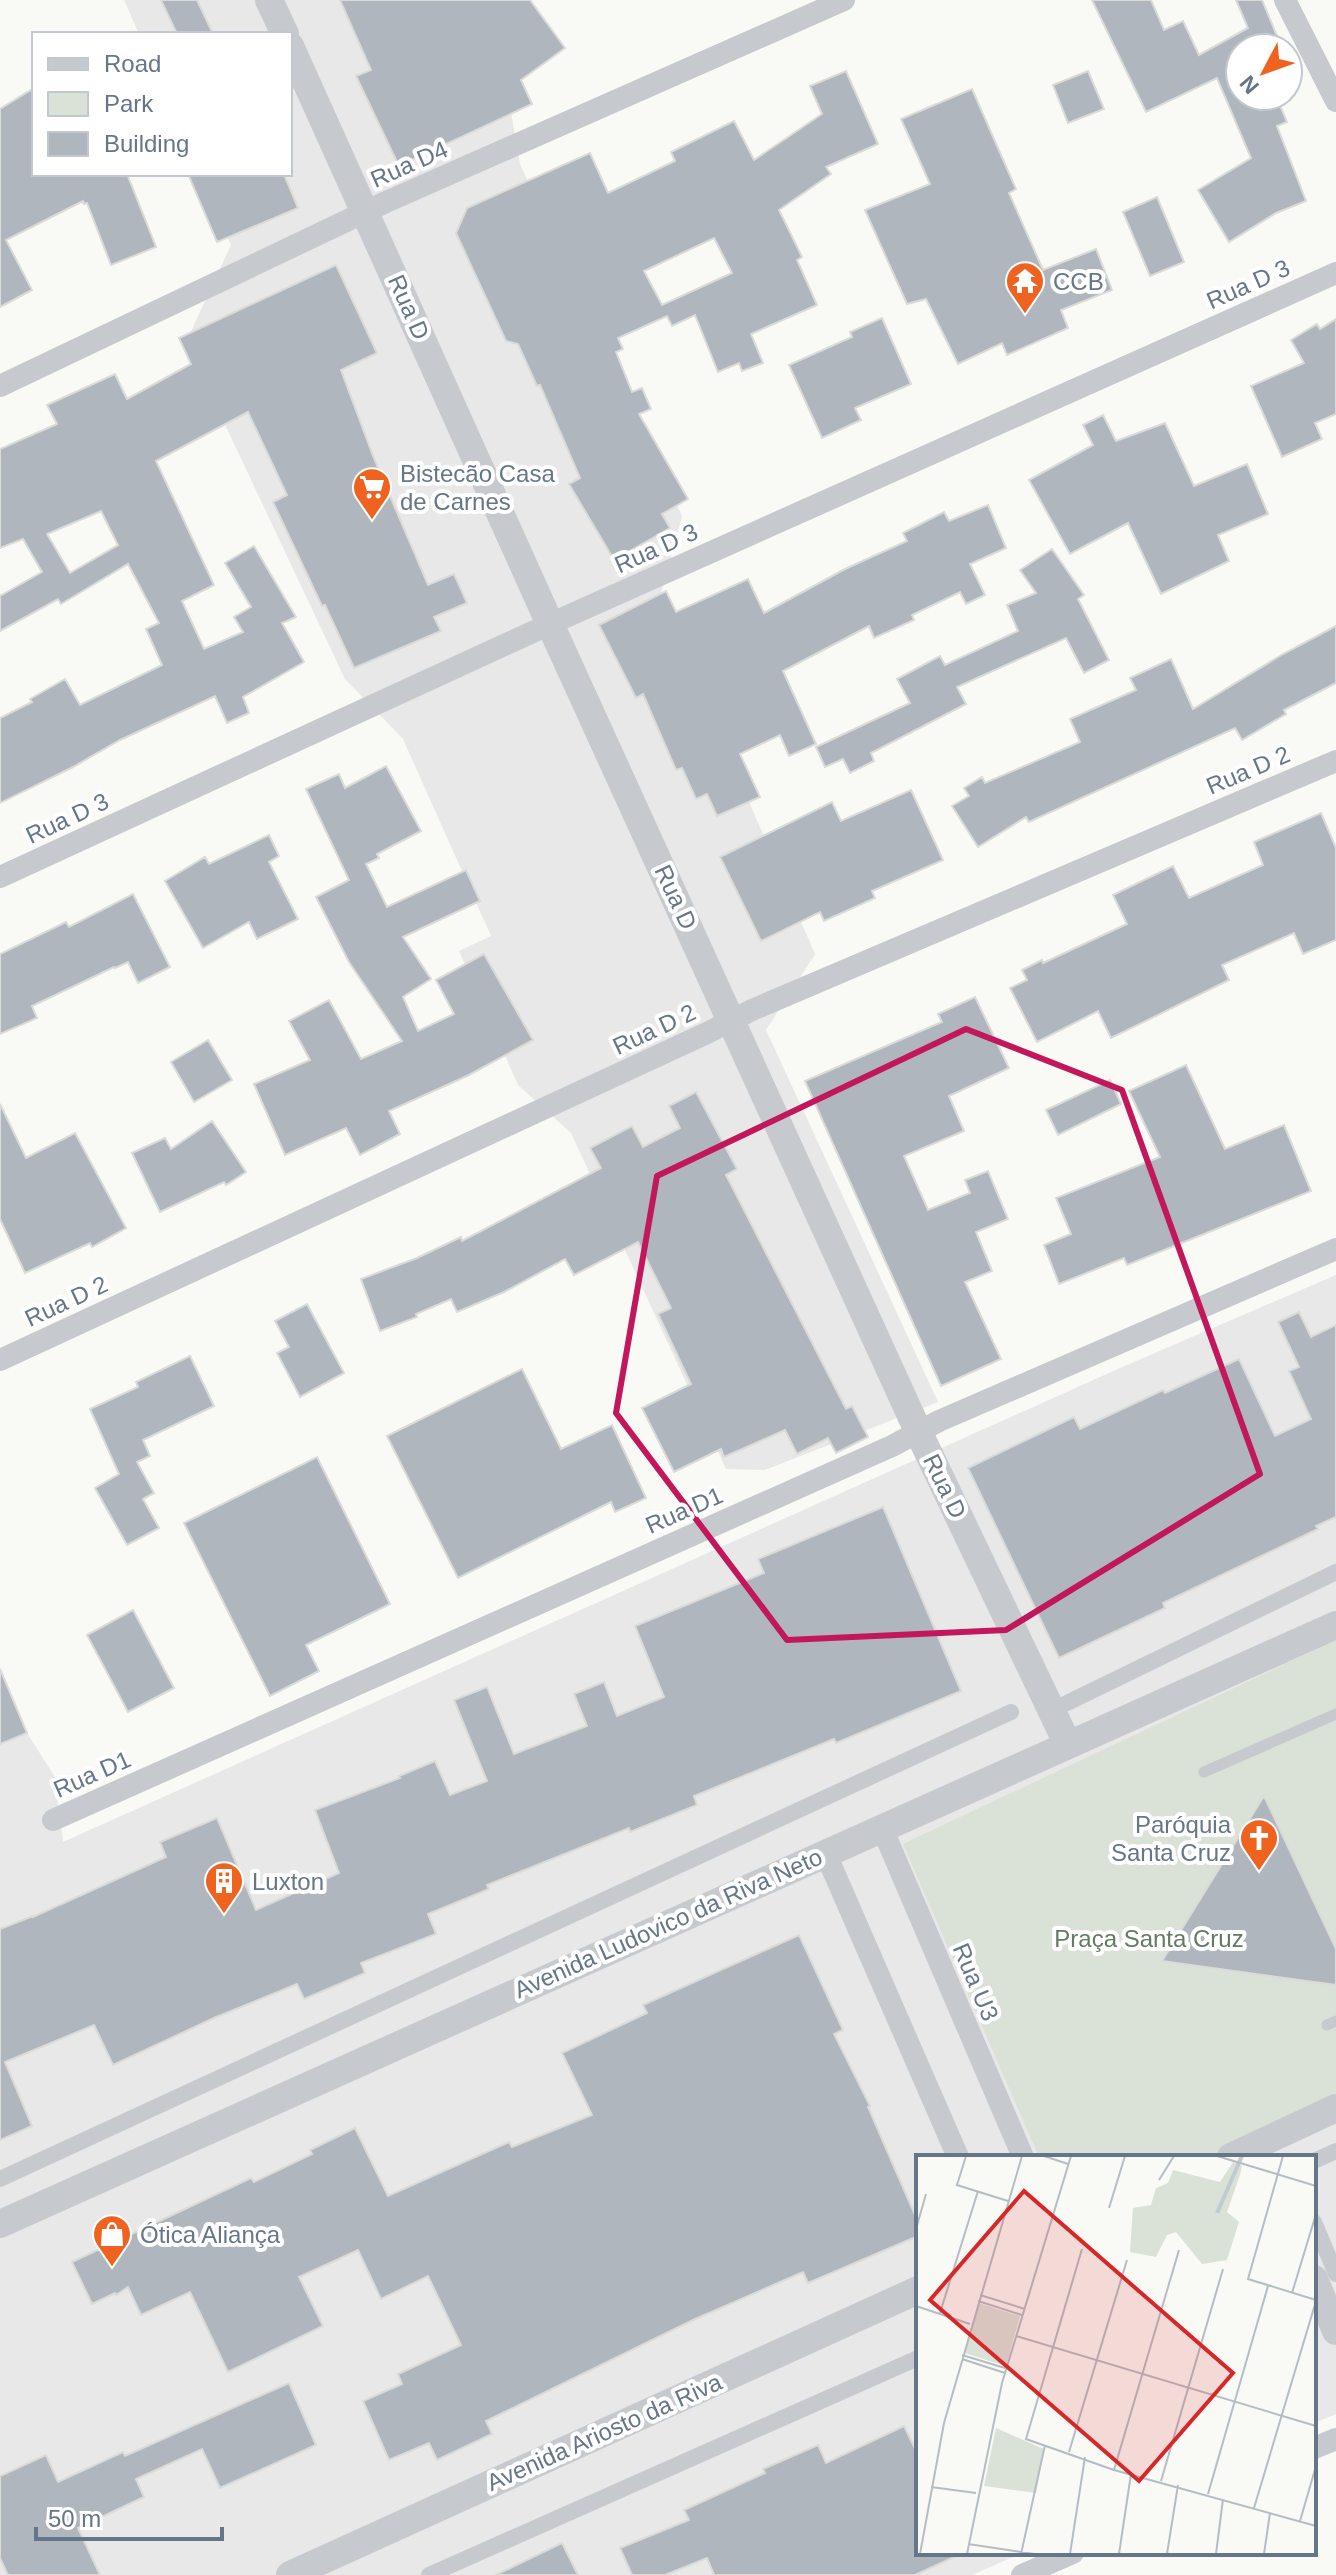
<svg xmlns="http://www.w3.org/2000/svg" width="1336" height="2575" viewBox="0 0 1336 2575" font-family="Arial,sans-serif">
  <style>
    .built { fill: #e7e8e7 }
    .green { fill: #dae1d7 }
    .building { fill: #afb6bd; stroke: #dadbd8; stroke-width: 2; fill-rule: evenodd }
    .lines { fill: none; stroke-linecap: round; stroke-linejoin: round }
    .service { stroke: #c6c9ce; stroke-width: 11 }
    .pedestrian { stroke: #c6c9ce; stroke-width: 16 }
    .minor { stroke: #c6c9ce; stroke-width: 22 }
    .tertiary { stroke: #c6c9ce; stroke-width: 28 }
    .marked { fill: none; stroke: #c2185b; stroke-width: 6; stroke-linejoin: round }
    .labels { text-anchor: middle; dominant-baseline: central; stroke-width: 8; stroke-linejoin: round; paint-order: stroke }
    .street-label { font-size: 24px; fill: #667689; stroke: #fff }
    .poi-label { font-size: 24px; fill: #667689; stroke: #fff; text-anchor: start }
    .park-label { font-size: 24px; fill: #647a61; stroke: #fff }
    .inset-river { fill: none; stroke: #c0cbd0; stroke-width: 4 }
    .inset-road { fill: none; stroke: #b5bdc4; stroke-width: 2 }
    .view { fill: #d62828; fill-opacity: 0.15; stroke: #d62828; stroke-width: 4 }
    .inset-edge { fill: none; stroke: #667689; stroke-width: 4 }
  </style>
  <rect width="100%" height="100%" fill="#f9f9f6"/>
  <path class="built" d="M124,0H460L510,107L520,164L682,516L660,597L815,954L766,1030L938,1402L765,1470L726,1469L571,1133L518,1085L459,951L491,936L403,739L345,679L186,342L231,245L200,174H290V34H139Z
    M1336,1275V2414L1314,2423V2157H918V2553H1022L972,2575H0V1669L27,1733L55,1777L63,1842L1120,1368Z"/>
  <path class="green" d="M1336,1640V2096L1247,2144L1212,2157H1039L903,1844Z"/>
  <path class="building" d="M161,0H197L213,34H177Z
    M340,0H530L565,48L521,80L532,104L399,166L356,76L371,70Z
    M1092,0H1151L1164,30L1183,21L1199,55L1248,28L1236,0H1262L1282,48H1240V96H1276L1287,122L1277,126L1306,201L1276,213L1229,242L1198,190L1251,158L1217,78L1146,112Z
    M846,71L878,144L826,167L831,174L779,210L802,257L797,260L817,305L751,334L763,363L742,371L739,363L718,372L695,315L672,326L667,316L618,338L623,349L616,352L632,392L642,388L651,409L639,414L688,499L662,514L670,528L614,560L569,484L580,478L540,385L537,386L518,344L506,341L456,233L467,208L590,153L608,193L675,161L671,152L734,121L754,160L822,114L810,86ZM714,238L732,273L662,305L644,271Z
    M1088,71L1104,109L1068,123L1053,85Z
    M34,88V174H127L156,247L111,265L87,203L84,204L83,201L6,240L32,290L0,307V109Z
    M972,89L1016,189L1009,193L1043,270L1096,249L1112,290L1061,310L1068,328L1007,355L1002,343L958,364L926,299L907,304L865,210L930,184L901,119Z
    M188,174H284L298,208L217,242Z
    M1157,197L1184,262L1150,276L1123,212Z
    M336,265L377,353L341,370L373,456L428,585L454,574L467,603L434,617L441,631L354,668L325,605L322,606L273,502L287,495L248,412L156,461L214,585L182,601L204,649L243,632L234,617L251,607L225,563L254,546L296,617L282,623L304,662L243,697L249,713L227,723L215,696L120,740L73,767L0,803V718L32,702L30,699L65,679L80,705L162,665L146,629L159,623L128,564L61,604L58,599L0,631V596L42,572L23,539L0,548V449L57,424L47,405L115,374L127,399L191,364L179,338ZM101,511L118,545L70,573L47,534Z
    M882,318L911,384L855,408L861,420L822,438L789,365L852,337L850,332Z
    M1336,319V414L1315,423L1322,439L1282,457L1251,386L1304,363L1291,340L1317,324L1320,329Z
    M1103,415L1116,441L1165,423L1194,486L1247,464L1268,514L1218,535L1229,561L1161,594L1128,523L1070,554L1029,480L1093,445L1083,425Z
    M988,505L1006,548L970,564L985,595L966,604L960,592L912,615L914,620L874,638L869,626L783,671L816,744L789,756L780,735L740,754L760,797L717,816L707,794L696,799L682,768L676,770L643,694L636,698L599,625L666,591L676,612L748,579L764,613L845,569L907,541L903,533L944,512L949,521Z
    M1052,549L1084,595L1078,599L1109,660L1084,673L1066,638L957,687L966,704L871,753L874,761L850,773L843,759L825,767L816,747L910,703L897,679L940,656L945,665L1018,631L1007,605L1036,593L1020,570Z
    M1336,626V683L1284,710L1286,714L1242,740L1235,728L1029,822L1026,817L978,847L952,806L969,796L964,788L982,777L985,783L1080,742L1070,719L1136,690L1130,678L1171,659L1193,709L1283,654Z
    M386,766L421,831L377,854L379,858L366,864L387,907L466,870L480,901L403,937L431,979L403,997L418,1031L454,1014L436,980L484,954L533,1040L467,1076L389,1111L400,1134L360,1155L346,1128L285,1155L254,1084L310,1060L289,1021L329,1000L361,1059L402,1041L349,962L316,897L349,880L306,789L339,774L345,788Z
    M911,790L943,860L872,891L875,898L824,921L820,912L761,941L720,857L832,802L841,821Z
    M1321,813L1336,848V940L1303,954L1294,933L1222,965L1229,980L1111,1038L1098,1011L1037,1042L1010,988L1027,980L1022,970L1042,960L1043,963L1127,924L1113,895L1173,866L1189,898L1263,865L1254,842Z
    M269,835L279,856L269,862L298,919L257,939L249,922L203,948L165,881L205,857L209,864Z
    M133,894L170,967L138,983L128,962L115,968L114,967L32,1006L37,1018L0,1034V954L66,922L69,927Z
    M975,997L1009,1068L949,1096L964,1131L904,1156L928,1210L970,1193L965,1180L988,1171L1008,1219L976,1232L992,1271L965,1282L1001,1359L941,1386L805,1081L942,1022L938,1014Z
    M208,1040L232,1080L194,1102L171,1062Z
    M1186,1065L1225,1149L1284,1125L1311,1191L1127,1265L1124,1258L1059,1284L1044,1245L1071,1234L1056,1198L1160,1157L1129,1091Z
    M1110,1080L1121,1104L1058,1135L1046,1110Z
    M696,1092L737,1169L726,1175L846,1409L852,1406L868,1437L836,1453L828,1438L797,1454L785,1430L724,1457L721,1449L674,1472L642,1408L691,1384L658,1314L671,1308L638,1242L574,1275L565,1259L504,1292L457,1312L451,1299L416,1314L417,1317L380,1331L361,1279L417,1258L461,1237L462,1241L601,1168L590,1148L632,1126L643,1147L680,1128L669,1106Z
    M0,1104L26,1158L75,1133L126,1228L92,1247L90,1243L25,1273L0,1219Z
    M212,1121L246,1172L226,1185L224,1182L160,1212L132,1153L165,1138L171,1149Z
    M307,1304L344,1373L300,1397L277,1353L289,1347L275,1321Z
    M1299,1312L1311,1337L1336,1325V1517L1316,1526L1318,1529L1163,1603L1165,1608L1059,1658L968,1468L1074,1417L1080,1429L1163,1390L1165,1393L1239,1359L1275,1436L1311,1419L1289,1371L1299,1367L1278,1322Z
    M190,1356L214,1406L143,1440L150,1456L137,1462L154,1493L143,1499L159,1528L127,1545L95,1488L119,1474L90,1409L138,1387L136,1382Z
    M522,1369L561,1449L612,1425L646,1498L615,1512L611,1502L458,1578L387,1436Z
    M317,1457L390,1604L306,1645L319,1671L270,1696L184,1523Z
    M883,1507L961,1691L836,1743L834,1739L694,1796L697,1805L630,1832L629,1828L487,1885L489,1889L428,1914L436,1934L361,1963L365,1973L304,1999L297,1984L214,2018L113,2065L94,2025L5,2062L32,2126L0,2140V1929L33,1916V1917L166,1857L160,1842L217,1818L256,1910L339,1873L315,1810L400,1778L399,1776L435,1761L450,1795L487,1781L454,1700L487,1687L514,1754L587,1726L574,1694L604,1682L617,1716L664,1697L635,1626L764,1573L758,1559Z
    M133,1610L174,1688L128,1712L87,1635Z
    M0,1669L27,1733L0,1744Z
    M1264,1796L1336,1949V1985L1162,1961Z
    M799,1935L843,2030L834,2034L870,2106L868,2107L918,2222V2236L808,2283L803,2272L693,2320L486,2421L492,2434L437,2460L429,2443L389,2460L363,2401L402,2384L398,2374L461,2345L428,2276L381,2299L358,2250L299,2277L323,2326L228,2372L190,2292L141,2315L128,2287L116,2295L115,2293L92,2304L72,2262L251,2178L254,2182L312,2154L310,2150L355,2128L388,2196L509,2142L512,2147L592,2115L562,2053L647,2013L643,2005Z
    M289,2383L316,2445L220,2488L202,2449L136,2479L144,2497L78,2528L100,2575H8L0,2558V2476L46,2455L58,2482L123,2452L125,2456Z
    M904,2426L918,2455V2553H963L915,2575H714L707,2558L665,2575H632L620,2548L689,2520L684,2510L765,2473L763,2469L818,2445L826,2463Z
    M562,2543L578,2575H496Z"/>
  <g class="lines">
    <path class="service" d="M1204,1772L1336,1714
      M1327,2025L1336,2021"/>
    <path class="pedestrian" d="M1067,1703L1336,1572
      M1314,2161L1336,2151
      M0,2179L1011,1712
      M1314,2222L1336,2274
      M429,2575L918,2358"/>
    <path class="minor" d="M1285,0L1336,101
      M0,386L386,202L844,0
      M0,877L550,624L1336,273
      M0,1360L707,1033L752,1010L1336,761
      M53,1820L892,1446L939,1421L1336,1249
      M882,1828L1023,2157
      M825,1852L958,2157
      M1314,2448L1336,2439
      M1022,2575L1073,2553"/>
    <path class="tertiary" d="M269,0L285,34
      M290,46L550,624L918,1431L1068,1745
      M1231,2157L1336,2108
      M0,2224L1336,1625
      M1314,2279L1336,2331
      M290,2575L918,2290"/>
  </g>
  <path class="marked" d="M966,1029L1122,1090L1260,1474L1006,1630L787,1640L616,1413L657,1176Z"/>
  <defs>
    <symbol id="temple-pin" viewBox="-11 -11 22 30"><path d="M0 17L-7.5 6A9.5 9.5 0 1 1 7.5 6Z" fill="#f0621f" stroke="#fff"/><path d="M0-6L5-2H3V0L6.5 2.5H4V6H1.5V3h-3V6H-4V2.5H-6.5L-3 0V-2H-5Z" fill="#fff"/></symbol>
    <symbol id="supermarket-pin" viewBox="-11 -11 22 30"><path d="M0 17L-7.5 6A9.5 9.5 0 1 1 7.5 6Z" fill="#f0621f" stroke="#fff"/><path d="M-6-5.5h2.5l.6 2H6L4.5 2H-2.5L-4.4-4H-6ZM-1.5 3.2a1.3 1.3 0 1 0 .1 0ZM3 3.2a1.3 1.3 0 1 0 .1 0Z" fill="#fff"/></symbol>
    <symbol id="church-pin" viewBox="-11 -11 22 30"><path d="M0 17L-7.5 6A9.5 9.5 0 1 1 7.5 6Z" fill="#f0621f" stroke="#fff"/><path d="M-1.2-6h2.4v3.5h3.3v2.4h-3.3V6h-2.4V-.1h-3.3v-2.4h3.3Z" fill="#fff"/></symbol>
    <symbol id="building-pin" viewBox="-11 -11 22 30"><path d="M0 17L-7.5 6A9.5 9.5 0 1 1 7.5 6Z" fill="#f0621f" stroke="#fff"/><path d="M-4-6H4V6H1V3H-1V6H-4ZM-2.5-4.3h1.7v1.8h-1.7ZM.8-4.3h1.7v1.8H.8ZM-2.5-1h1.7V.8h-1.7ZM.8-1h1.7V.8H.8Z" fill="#fff"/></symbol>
    <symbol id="shop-pin" viewBox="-11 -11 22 30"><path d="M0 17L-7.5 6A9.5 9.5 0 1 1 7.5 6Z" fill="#f0621f" stroke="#fff"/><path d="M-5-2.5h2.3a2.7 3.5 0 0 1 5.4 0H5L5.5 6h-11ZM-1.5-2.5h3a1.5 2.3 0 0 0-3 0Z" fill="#fff"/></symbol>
  </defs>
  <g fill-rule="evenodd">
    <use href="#temple-pin" x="1003" y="259" width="44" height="60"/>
    <use href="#supermarket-pin" x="350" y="465" width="44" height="60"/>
    <use href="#church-pin" x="1237" y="1816" width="44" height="60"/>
    <use href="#building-pin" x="202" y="1859" width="44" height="60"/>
    <use href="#shop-pin" x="90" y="2212" width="44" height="60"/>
  </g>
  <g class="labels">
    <g class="street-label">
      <text transform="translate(409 164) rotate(-24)">Rua D4</text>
      <text transform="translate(1248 284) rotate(-24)">Rua D 3</text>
      <text transform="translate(409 307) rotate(66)">Rua D</text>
      <text transform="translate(656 548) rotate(-24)">Rua D 3</text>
      <text transform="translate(1248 770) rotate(-23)">Rua D 2</text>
      <text transform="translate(67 818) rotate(-25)">Rua D 3</text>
      <text transform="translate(676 897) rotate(65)">Rua D</text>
      <text transform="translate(654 1029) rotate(-25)">Rua D 2</text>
      <text transform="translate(66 1301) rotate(-25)">Rua D 2</text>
      <text transform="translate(945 1486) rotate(64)">Rua D</text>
      <text transform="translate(684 1510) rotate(-24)">Rua D1</text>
      <text transform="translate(92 1774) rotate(-24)">Rua D1</text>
      <text transform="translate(668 1923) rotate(-24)">Avenida Ludovico da Riva Neto</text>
      <text transform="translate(976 1982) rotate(67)">Rua U3</text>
      <text transform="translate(604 2432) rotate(-24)">Avenida Ariosto da Riva</text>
    </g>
    <g class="poi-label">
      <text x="1053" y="281">CCB</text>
      <text x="400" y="473">Bistecão Casa<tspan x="400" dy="28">de Carnes</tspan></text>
      <text x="1231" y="1824" text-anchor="end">Paróquia<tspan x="1231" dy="28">Santa Cruz</tspan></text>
      <text x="252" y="1881">Luxton</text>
      <text x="140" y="2234">Ótica Aliança</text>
    </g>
    <g class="park-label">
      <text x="1149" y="1938">Praça Santa Cruz</text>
    </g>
  </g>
  <g transform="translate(916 2155)">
    <rect width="400" height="400" fill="#f9f9f6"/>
    <path d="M317,7L326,11L324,20L311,57L323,67L311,105L286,109L260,77L251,80L240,102L214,97L217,53L235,50L240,33L252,28L257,15L304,27ZM62,148L104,161L90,211L48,198ZM80,273L128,294L120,338L68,331Z" fill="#dae1d7"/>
    <path class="inset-river" d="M301,58L326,1"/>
    <path class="inset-road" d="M50,1L41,30L92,46M128,1L152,9M301,1L400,31M367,1L332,124L400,145M243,25L258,1M193,53L209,1M0,74L10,39M166,94L110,284L198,315L400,371M376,138L400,59M64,140L109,154M62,146L106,160M0,151L54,169M24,158L62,36M100,181L400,271M46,200L89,213M46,204L89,218M153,297L211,105M198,315L263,95M245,326L307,114M15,332L60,338M292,339L352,131M338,353L400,146M384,366L400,311M52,389L118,399M4,399L28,268L106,1M51,399L86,228L155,1M105,399L129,290M154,399L169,302M203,399L215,319M251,399L262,330M300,399L307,344M348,399L354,358"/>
    <path class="view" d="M108,36L317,218L223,326L14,145Z"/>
    <rect width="400" height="400" class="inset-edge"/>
  </g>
  <rect x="32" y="32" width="260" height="144" fill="#ffffff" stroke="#c2c8d0" stroke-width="2"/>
  <rect x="48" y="58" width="40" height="12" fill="#c6c9ce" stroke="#c2c8d0" stroke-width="2"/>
  <text x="104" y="72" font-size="24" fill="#667689">Road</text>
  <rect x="48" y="92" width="40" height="24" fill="#dae1d7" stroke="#c2c8d0" stroke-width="2"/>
  <text x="104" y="112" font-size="24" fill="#667689">Park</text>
  <rect x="48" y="132" width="40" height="24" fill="#afb6bd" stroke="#c2c8d0" stroke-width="2"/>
  <text x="104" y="152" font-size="24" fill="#667689">Building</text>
  <g transform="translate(1264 72) rotate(229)"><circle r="38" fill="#ffffff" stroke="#c2c8d0" stroke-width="2"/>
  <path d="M0-6L14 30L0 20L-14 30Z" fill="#f0621f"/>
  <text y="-12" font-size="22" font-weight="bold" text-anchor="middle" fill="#667689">N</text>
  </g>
  <path d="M36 2527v12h186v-12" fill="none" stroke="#667689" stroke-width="4"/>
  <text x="48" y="2527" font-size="24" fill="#667689" stroke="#ffffff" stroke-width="6" paint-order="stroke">50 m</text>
</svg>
